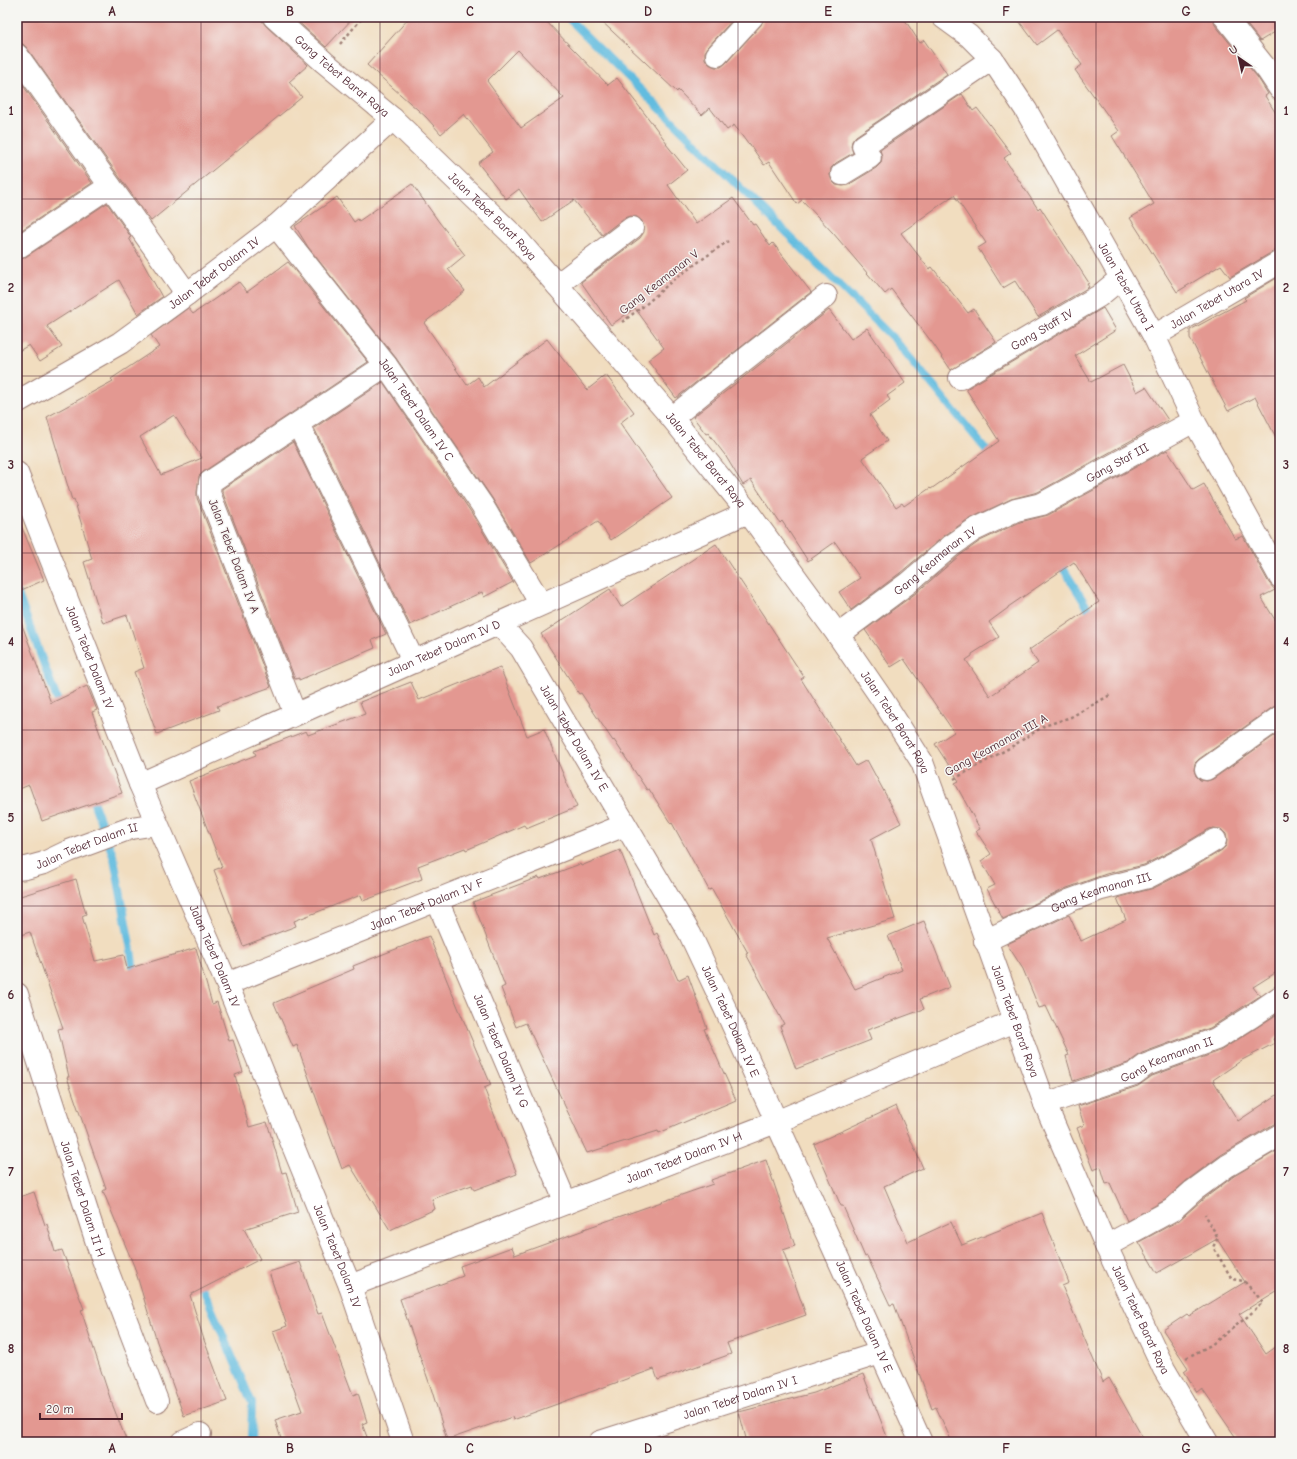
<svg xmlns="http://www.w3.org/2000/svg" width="1297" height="1459" viewBox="0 0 1297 1459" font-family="'Comic Neue',sans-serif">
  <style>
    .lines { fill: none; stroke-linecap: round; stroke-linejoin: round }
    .stream { stroke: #62bcdf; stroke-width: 8 }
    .building { fill: #e39891; fill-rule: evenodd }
    .minor-casing { stroke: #9e7e75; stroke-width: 24 }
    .path { stroke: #9e7e75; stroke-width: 2.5; stroke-dasharray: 3 3; stroke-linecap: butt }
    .minor { stroke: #fff; stroke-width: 22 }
    .grid { fill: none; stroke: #4a1f2b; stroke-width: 1; stroke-opacity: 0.55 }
    .labels { text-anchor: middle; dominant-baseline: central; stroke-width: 3; stroke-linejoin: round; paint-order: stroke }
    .street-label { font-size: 12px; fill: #4a1f2b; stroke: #f6f6f2 }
    .neatline { fill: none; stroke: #4a1f2b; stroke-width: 1.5 }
    .grid-label { font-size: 13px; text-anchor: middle; font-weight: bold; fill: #4a1f2b }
  </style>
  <rect width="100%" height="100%" fill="#f6f6f2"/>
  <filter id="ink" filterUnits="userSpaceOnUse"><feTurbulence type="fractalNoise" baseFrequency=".025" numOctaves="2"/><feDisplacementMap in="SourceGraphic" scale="8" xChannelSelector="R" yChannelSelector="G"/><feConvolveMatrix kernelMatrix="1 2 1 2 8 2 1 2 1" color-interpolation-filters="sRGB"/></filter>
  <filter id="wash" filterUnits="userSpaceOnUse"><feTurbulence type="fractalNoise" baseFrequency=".012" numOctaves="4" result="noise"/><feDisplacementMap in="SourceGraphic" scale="16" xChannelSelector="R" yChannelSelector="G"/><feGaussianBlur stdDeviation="0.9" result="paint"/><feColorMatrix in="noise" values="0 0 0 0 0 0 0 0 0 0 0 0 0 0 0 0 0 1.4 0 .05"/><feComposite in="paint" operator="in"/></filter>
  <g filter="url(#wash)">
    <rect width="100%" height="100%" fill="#f1ddbf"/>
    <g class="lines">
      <path class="stream" d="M567,17L895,340L993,458
        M1058,560L1094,618
        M17,592L61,710
        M90,793L114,858L131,950L135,977
        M199,1279L252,1403L251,1442"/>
    </g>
    <g id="blocks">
      <path class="building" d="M17,17H262V21L266,26L308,65L289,82L302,97L151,221L27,48L23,44L17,43Z
        M293,17H354L326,47Z
        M410,17H542L608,85L617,78L652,123L667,143L666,144L687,170L668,185L696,224L733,198L753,225L755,224L770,246L773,243L811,292L676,398L648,360L664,348L635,308L611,325L581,282L640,238L644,232V227L642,221L637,217L630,216L624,218L602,235L574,200L542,222L519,189L506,199L478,163L493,152L464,114L441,134L426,117L367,65ZM518,50L564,98L521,128L487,81Z
        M597,17H735L708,47L705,52V59L709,64L715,67H721L726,63L761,25L764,17H903L920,43L924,40L947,74L856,136L852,141L851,146L853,153L836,163L831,168L830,175L832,181L836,185L843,186L848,185L876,168L881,163L882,157L880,150L962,94L973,111L977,108L1011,153L1004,158L1038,209L1040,207L1089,283L1087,284L1089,287L1038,317L1015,281L1003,288L978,248L986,243L954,195L901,233L929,269L932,267L968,313L974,309L996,342L951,370L934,345L891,289L885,294L833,233L802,200L797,204L769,162L764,165L749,143L748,144L734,125L727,130L710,108L702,115L678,90L677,92Z
        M1016,17H1213L1215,25L1258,78L1268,94L1265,96L1280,120V250L1274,251L1230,277L1221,265L1177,292L1130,218L1154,204L1112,136L1119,131L1075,70L1082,65L1057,30L1037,45Z
        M1241,17H1280V29L1260,41Z
        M17,77L92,183L17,233Z
        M412,184L439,222L465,255L448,269L465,291L424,323L467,385L478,377L484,387L547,339L587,390L606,375L634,412L620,423L672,498L611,540L598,521L531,563L492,498L396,358L308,247L295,226L337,197L354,222L358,219L359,221Z
        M107,203L131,237L129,238L162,297L138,314L119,280L47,326L62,347L40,361L29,345L17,352V260L24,258Z
        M288,262L368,362L203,472L199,476L197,492V498L271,687L217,706L219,710L157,734L134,672L144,668L127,615L103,623L84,562L92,559L74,499L72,500L47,417L113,381L111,379L159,347L151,335L188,308L193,314L239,282L247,292ZM174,415L202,458L161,475L140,437Z
        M1280,276V445L1255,397L1228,411L1190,338V330L1246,300L1244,298Z
        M1103,308L1116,330L1075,356L1091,382L1123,365L1137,392L1146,387L1168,420L1038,492L1011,499L967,520L944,536L900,573L851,610L839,592L860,578L835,542L808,561L782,521L780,523L751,480L743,485L725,455L708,433L706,434L693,417L829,310L851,339L867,328L905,383L887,396L890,400L870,415L887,441L862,458L896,507L902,503L904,506L930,488L931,489L999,441L966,389Z
        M383,382L471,512L513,582L484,597L482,592L410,625L314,428Z
        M293,442L386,634L372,640L375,648L299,680V678L295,679L222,491V489Z
        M1167,450L1193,490L1204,484L1235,539L1243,536L1269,583L1275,590L1261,597L1280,628V705L1273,707L1199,759L1195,763L1194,770L1196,776L1200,780L1207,781L1213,779L1280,732V970L1253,987L1260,996L1210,1028L1142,1053L1128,1063L1073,1081L1066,1056L1069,1055L1046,1006L1039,1008L1023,969L1007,944L1069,915L1081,941L1126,920L1117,898L1154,888L1191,869L1222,850L1226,846L1227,840L1226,834L1221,829L1214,828L1209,829L1179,847L1144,865L1106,874L1067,888L1003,919L987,889L995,885L981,861L991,854L976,831L980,829L955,783L959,781L935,744L954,732L904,659L891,667L865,630L916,593L959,556L980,541L1020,522L1048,515ZM1074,562L1099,602L1029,650L1038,663L990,696L966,660L972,656V654L999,637L989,622L1008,608V607Z
        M17,516L44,580L17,592Z
        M716,544L804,677L801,679L856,766L867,760L901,823L871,839L895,919L827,938L855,989L902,970L888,936L924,921L950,987L920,999L924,1009L867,1030L871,1040L796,1069L780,1026L784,1024L746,954L748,953L712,889L709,890L672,823L671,824L649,789L647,790L614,740L613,741L581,693L579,694L541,634L610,589L621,607Z
        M19,617L51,703L87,686L97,710L92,712L122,793L42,821L29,785L17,790V618Z
        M500,667L527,736L544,729L577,807L526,828L524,825L466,850L465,848L418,866L422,879L363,901L361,895L294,921L296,926L243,946L214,870L222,867L189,781L256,755L254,751L306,731L308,735L365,714L360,702L411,682L419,700Z
        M620,850L654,935L657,933L678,980L688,975L707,1028L704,1029L736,1100L659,1133L658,1131L587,1153L526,1023L516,1027L501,988L505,986L473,902L539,877L540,879L580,864L581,866Z
        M76,879L86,914L82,916L95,961L124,955L127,969L196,948L212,1004L217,1002L229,1041L233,1040L243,1072L235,1075L249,1127L267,1122L282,1173L286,1172L298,1212L244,1229L260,1259L190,1295L204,1340L227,1401L184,1416L157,1342L134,1266L103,1191L106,1189L67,1077H69L58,1029L63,1028L30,932L17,936V897Z
        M429,936L452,993L491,1085L484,1088L517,1174L474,1190L472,1185L432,1199L435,1209L390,1230L350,1165L342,1169L297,1045L293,1047L274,1003L354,969L353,966Z
        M1276,1015L1280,1020V1033L1273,1039L1275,1043L1242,1060L1213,1080L1238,1121L1280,1093V1123L1274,1124L1221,1155L1186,1181L1165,1200L1127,1221L1110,1183L1106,1184L1101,1167L1093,1170L1077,1128L1084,1125L1078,1106L1138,1086L1152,1076L1220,1051Z
        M896,1106L923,1168L884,1186L908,1242L951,1222L962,1245L1042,1213L1069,1283L1062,1286L1103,1382L1109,1378L1145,1442H952L936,1407L932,1409L894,1304L890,1305L867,1256L865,1257L843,1206H841L814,1144Z
        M1280,1149V1289L1239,1314L1266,1354L1280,1344V1442H1239L1202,1388L1197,1392L1184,1371L1188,1368L1163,1330L1187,1314L1189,1316L1245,1282L1217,1239L1157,1273L1139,1242L1178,1221L1201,1201L1234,1176Z
        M766,1160L795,1246L783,1250L806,1315L727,1343L731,1354L658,1380L654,1369L513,1420L512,1417L447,1440L431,1388L400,1299L463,1276L460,1266L512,1247L515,1255L584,1230V1229L713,1184L711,1180Z
        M34,1192L45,1225L47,1224L55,1252L62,1250L84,1309L81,1310L111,1401L127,1442H17V1198Z
        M300,1262L318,1314L322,1313L353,1395L358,1393L367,1422L362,1424L369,1442H282L275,1420L302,1411L273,1331L287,1326L269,1272Z
        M863,1374L889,1442H747L739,1412L814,1393Z"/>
    </g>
  </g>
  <g filter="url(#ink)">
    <use href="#blocks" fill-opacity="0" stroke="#9e7e75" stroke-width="1"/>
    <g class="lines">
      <defs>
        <g id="minor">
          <path id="s1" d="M274,17L324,62L393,119L518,240L672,418L748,512L838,635L882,699L922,762L1045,1104L1106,1246L1164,1369L1207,1442"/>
          <path id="s2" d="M943,17L969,36L992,59L1026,110L1154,336L1194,421L1280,577"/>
          <path d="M1225,17L1268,71L1280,89"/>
          <path d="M17,55L187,294"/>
          <path d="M717,55L752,17"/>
          <path d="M842,174L870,157L863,146L992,59"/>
          <path id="s3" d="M276,226L386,365L482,505L541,604"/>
          <path d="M17,248L110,186"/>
          <path d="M557,285L632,228"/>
          <path id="s4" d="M1154,336L1280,262"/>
          <path id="s5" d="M960,378L1099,296L1121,278"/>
          <path id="s6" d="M17,402L120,343L187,294L276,226L393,119"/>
          <path d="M672,418L716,382L826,296"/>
          <path d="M298,424L414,662"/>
          <path id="s7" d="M17,473L140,784L227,984L350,1286L403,1442"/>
          <path id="s8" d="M499,624L521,648L690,934L730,1019L921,1442"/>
          <path id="s9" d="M838,635L908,583L951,546L974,530L1016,510L1042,504L1194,421"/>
          <path d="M295,714L209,493L210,482L386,365"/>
          <path d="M1206,769L1280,717"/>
          <path id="s10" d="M140,784L748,512"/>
          <path id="s11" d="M17,869L26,868L44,863L69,851L131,828L157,824"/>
          <path id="s12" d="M437,900L566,1203"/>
          <path id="s13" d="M985,941L1071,900L1101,889L1148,877L1185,858L1215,840"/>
          <path id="s14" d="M227,984L625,825"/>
          <path id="s15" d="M17,994L99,1249L157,1401"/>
          <path id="s16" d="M1045,1104L1134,1074L1146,1065L1216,1039L1251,1017L1280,997"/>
          <path d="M1106,1246L1172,1210L1193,1191L1227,1166L1280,1135"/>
          <path id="s17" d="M350,1286L776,1122L1014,1021"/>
          <path d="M183,1442L200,1434"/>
          <path id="s18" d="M600,1442L880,1353"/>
        </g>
      </defs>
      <use href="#minor" class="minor-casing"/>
      <path class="path" d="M340,44L363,17
        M622,322L645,305L673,280L728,241
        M954,779L1011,747L1044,726L1071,717L1112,694
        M1186,1358L1211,1345L1247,1317L1263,1302L1244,1281L1232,1279L1213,1247L1218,1238L1205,1214"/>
      <use href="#minor" class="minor"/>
    </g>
  </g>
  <path class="grid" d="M201,17V1442M380,17V1442M559,17V1442M738,17V1442M917,17V1442M1096,17V1442M17,199H1280M17,376H1280M17,553H1280M17,730H1280M17,906H1280M17,1083H1280M17,1260H1280"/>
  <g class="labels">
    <g class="street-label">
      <text stroke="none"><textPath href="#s1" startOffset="90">Gang Tebet Barat Raya</textPath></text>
      <text stroke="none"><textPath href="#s1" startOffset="296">Jalan Tebet Barat Raya</textPath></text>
      <text stroke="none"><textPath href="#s6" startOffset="236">Jalan Tebet Dalam IV</textPath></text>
      <text transform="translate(659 282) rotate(-38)">Gang Keamanan V</text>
      <text stroke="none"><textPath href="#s2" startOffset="329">Jalan Tebet Utara I</textPath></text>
      <text stroke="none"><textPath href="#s4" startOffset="73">Jalan Tebet Utara IV</textPath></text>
      <text stroke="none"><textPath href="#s5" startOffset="95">Gang Staff IV</textPath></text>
      <text stroke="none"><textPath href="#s3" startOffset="231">Jalan Tebet Dalam IV C</textPath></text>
      <text stroke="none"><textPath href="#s1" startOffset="620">Jalan Tebet Barat Raya</textPath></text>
      <text stroke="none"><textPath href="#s9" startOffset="331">Gang Staf III</textPath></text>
      <text transform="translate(234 556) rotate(69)">Jalan Tebet Dalam IV A</text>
      <text stroke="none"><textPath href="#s9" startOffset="122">Gang Keamanan IV</textPath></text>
      <text stroke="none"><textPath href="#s10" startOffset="333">Jalan Tebet Dalam IV D</textPath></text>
      <text stroke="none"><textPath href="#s7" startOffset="198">Jalan Tebet Dalam IV</textPath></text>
      <text stroke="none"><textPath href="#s1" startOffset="944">Jalan Tebet Barat Raya</textPath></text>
      <text stroke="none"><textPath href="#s8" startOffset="137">Jalan Tebet Dalam IV E</textPath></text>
      <text transform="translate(996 745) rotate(-29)">Gang Keamanan III A</text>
      <text stroke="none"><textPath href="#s11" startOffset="74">Jalan Tebet Dalam II</textPath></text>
      <text stroke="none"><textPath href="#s13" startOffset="126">Gang Keamanan III</textPath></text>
      <text stroke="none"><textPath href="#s14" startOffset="215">Jalan Tebet Dalam IV F</textPath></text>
      <text stroke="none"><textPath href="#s7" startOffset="522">Jalan Tebet Dalam IV</textPath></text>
      <text stroke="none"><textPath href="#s8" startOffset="461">Jalan Tebet Dalam IV E</textPath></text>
      <text stroke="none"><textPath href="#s1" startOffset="1267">Jalan Tebet Barat Raya</textPath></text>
      <text stroke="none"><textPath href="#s12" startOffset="164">Jalan Tebet Dalam IV G</textPath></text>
      <text stroke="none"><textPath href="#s16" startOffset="130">Gang Keamanan II</textPath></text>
      <text stroke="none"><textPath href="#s17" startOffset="358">Jalan Tebet Dalam IV H</textPath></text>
      <text stroke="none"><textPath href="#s15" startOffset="215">Jalan Tebet Dalam II H</textPath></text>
      <text stroke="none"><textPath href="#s7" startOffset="846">Jalan Tebet Dalam IV</textPath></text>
      <text stroke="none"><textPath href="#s8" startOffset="785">Jalan Tebet Dalam IV E</textPath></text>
      <text stroke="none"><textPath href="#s1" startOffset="1591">Jalan Tebet Barat Raya</textPath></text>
      <text stroke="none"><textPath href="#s18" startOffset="147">Jalan Tebet Dalam IV I</textPath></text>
    </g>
  </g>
  <rect width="1297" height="1459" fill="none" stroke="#f6f6f2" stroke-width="44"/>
  <g transform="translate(1239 58) rotate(326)" stroke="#f6f6f2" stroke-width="3" paint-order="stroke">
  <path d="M0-3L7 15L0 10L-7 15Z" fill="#4a1f2b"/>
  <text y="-6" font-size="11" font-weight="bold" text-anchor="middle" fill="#4a1f2b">U</text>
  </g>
  <path d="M40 1413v6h82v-6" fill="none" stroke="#4a1f2b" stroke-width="2"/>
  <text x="46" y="1413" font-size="12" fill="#4a1f2b" stroke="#f6f6f2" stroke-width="3" paint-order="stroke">20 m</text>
  <rect x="22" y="22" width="1253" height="1415" class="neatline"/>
  <g class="grid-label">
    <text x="112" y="16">A</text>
    <text x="290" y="16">B</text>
    <text x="470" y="16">C</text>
    <text x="648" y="16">D</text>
    <text x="828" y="16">E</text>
    <text x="1006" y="16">F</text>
    <text x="1186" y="16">G</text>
    <text x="11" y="115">1</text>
    <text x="1286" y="115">1</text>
    <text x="11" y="292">2</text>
    <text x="1286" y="292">2</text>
    <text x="11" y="469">3</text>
    <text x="1286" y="469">3</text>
    <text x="11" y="646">4</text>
    <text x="1286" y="646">4</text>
    <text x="11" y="822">5</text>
    <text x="1286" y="822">5</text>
    <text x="11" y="999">6</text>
    <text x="1286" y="999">6</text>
    <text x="11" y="1176">7</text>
    <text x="1286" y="1176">7</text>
    <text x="11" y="1353">8</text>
    <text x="1286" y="1353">8</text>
    <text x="112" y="1453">A</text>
    <text x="290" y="1453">B</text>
    <text x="470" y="1453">C</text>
    <text x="648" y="1453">D</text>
    <text x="828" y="1453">E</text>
    <text x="1006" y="1453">F</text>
    <text x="1186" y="1453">G</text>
  </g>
</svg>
